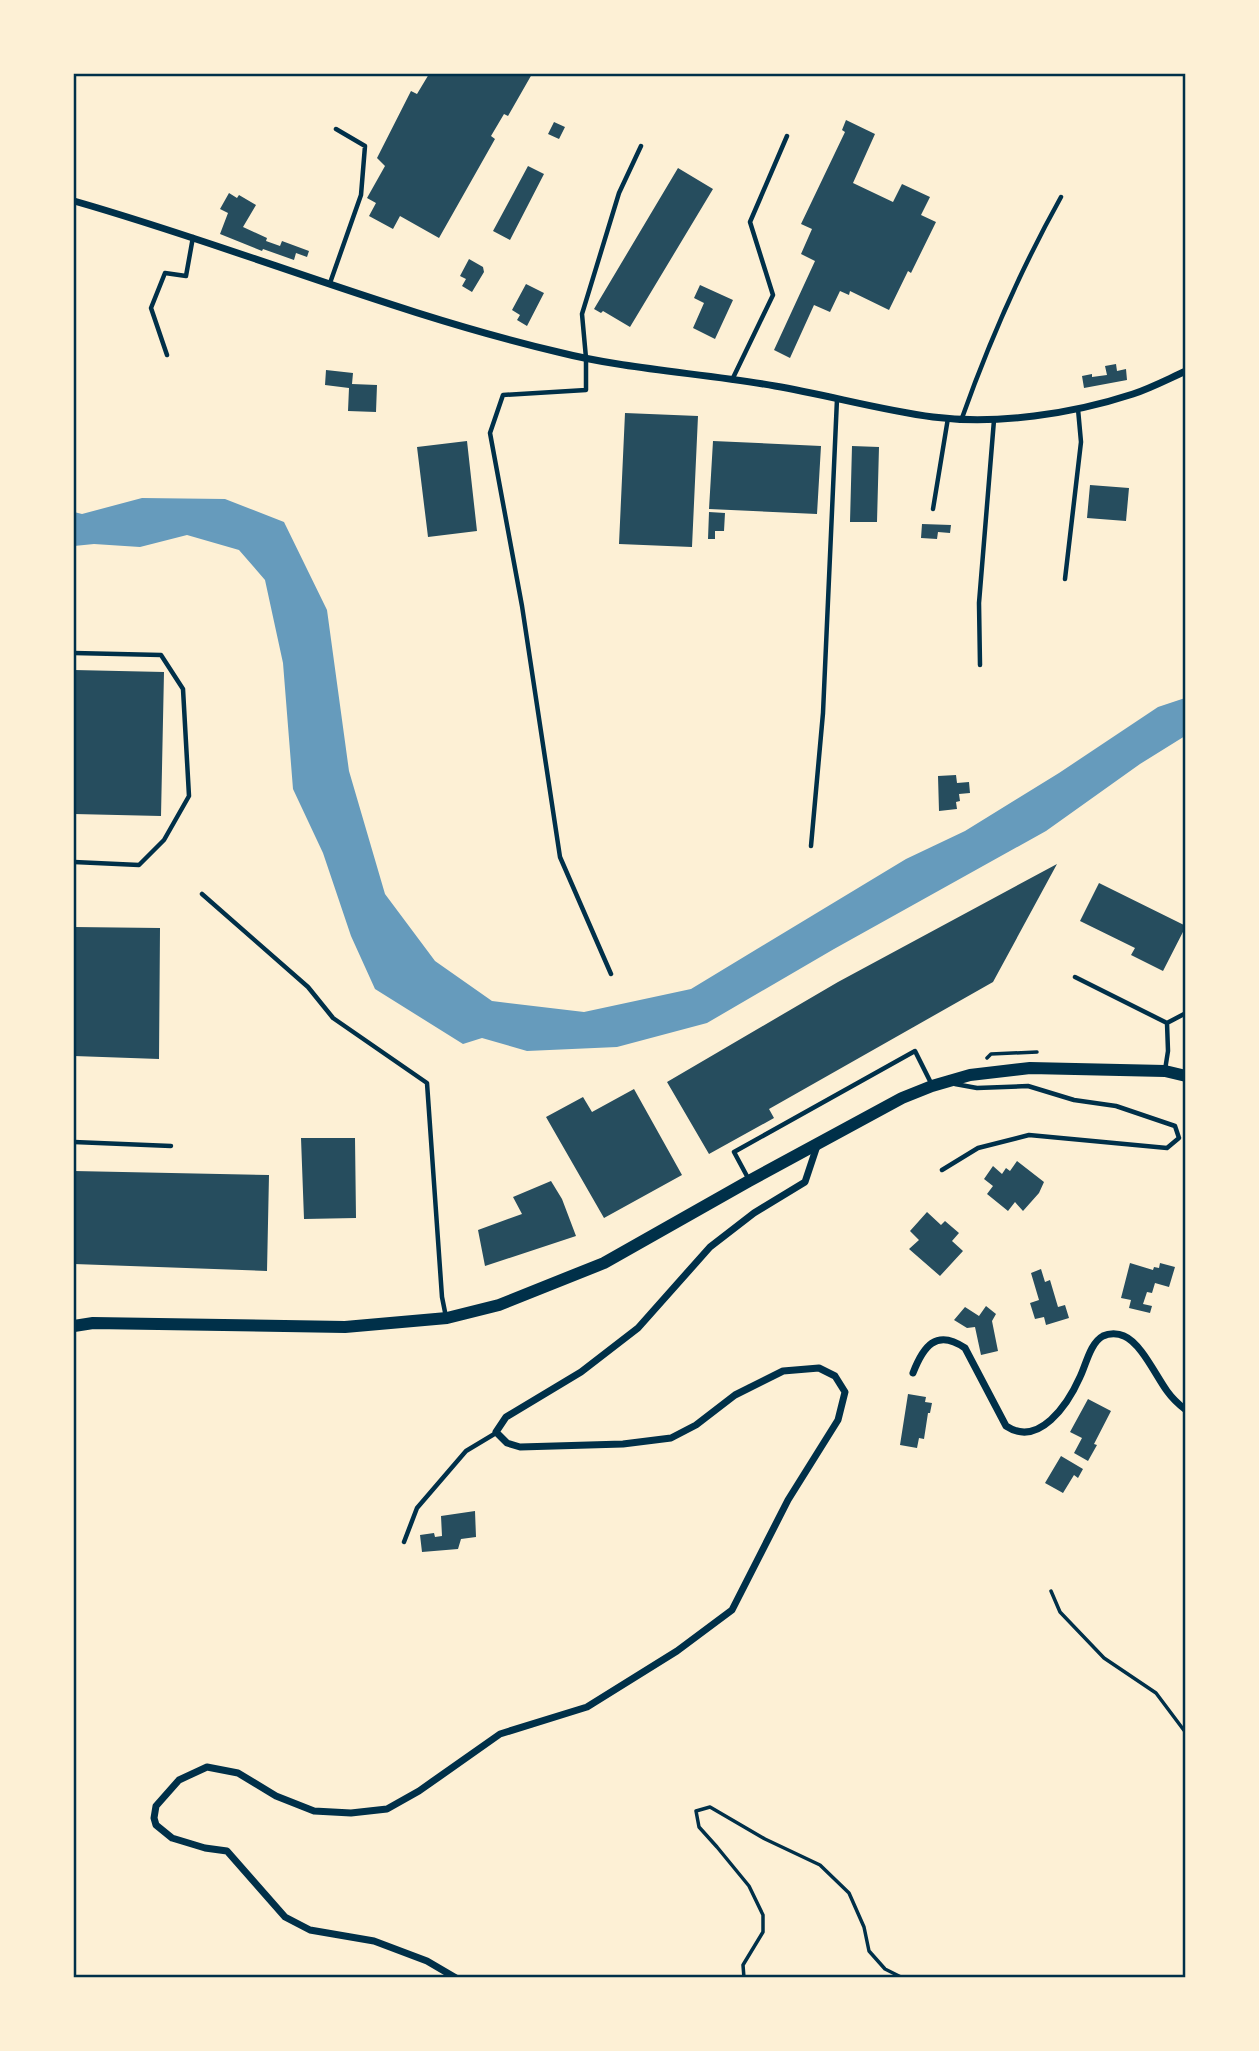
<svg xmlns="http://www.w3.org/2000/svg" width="1259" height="2051" viewBox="0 0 1259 2051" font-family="Ubuntu,sans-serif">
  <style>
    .water { fill: #669bbc }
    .building { fill: #264d5e }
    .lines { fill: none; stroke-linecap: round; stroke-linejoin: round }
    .path { stroke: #003049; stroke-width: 3.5 }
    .service { stroke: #003049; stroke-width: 4.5 }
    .minor { stroke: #003049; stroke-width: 7 }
    .secondary { stroke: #003049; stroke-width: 12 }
    .neatline { fill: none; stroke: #003049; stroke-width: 2.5 }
  </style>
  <rect width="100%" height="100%" fill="#fdf0d5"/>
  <path class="water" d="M142,498L225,499L284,522L327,610L349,771L385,894L435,961L492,1001L584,1012L691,989L906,859L965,831L1059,773L1158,707L1185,698V736L1140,764L1046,831L834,949L707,1023L617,1047L527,1051L482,1038L463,1044L375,989L351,936L323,853L293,789L283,663L265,580L239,550L187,535L140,547L94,544L74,546V512L82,514Z"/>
  <path class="building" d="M429,74H532L508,116L504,114L491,136L495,139L439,238L400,216L393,229L369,216L376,203L367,198L385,166L377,158L411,91L417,94Z
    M846,120L875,134L853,183L893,202L902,184L930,197L921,215L936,222L911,273L908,271L889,310L850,291L849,295L840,291L830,312L814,305L790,358L774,350L815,261L801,254L812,229L801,224L845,132L842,130Z
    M554,122L565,127L559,139L548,134Z
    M528,166L544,174L510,240L493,231Z
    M678,168L713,189L630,327L603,311L601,313L594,309Z
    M229,193L237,198L239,195L256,205L243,227L267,238L266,241L280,246L282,241L309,251L307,257L296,253L294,260L263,249L262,251L220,234L228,213L220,209Z
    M469,259L483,267L484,272L472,292L462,286L466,279L460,276Z
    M526,284L544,293L527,326L517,320L520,315L512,310Z
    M700,285L733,300L715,339L693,328L704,303L694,298Z
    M1116,364L1117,371L1126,369L1127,380L1084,388L1082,376L1092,374V377L1107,375L1105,366Z
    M326,370L353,373L352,384L377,385L376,412L348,411L349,388L325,385Z
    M625,413L698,416L692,547L619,544Z
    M467,441L477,531L428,537L417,447Z
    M713,441L821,446L817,514L709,509Z
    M852,446L879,447L877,522H850Z
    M1090,485L1129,488L1126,521L1087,518Z
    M709,512L725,513L724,531H715V539H708Z
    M922,524L951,525L950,533L938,532L937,539L921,538Z
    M74,670L164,672L161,816L74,814Z
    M956,775L957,783L969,782L970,793L959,794L960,801L956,802L957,809L939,811L938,776Z
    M1057,864L993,982L769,1109L774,1118L709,1154L667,1082L838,982Z
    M1099,883L1186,926L1163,971L1131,955L1135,948L1080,921Z
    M74,927L160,928L159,1059L74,1056Z
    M634,1089L682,1175L604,1218L546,1117L583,1097L592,1112Z
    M301,1138H355L356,1218L304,1219Z
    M1017,1161L1044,1182L1039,1193L1023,1211L1015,1202L1008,1211L987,1194L993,1186L984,1179L993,1166L1002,1174L1006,1168L1010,1171Z
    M74,1171L269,1175L267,1271L74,1264Z
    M551,1181L562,1199L576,1236L485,1266L478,1230L522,1214L513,1197Z
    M927,1212L941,1225L945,1221L959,1233L952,1241L963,1251L940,1276L909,1249L919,1240L910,1231Z
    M1130,1263L1153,1270L1154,1267L1159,1268L1160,1263L1175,1267L1169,1287L1155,1283L1152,1293L1147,1292L1143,1304L1152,1306L1150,1313L1129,1308L1131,1300L1121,1298Z
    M1041,1269L1045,1282L1050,1280L1058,1307L1065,1305L1069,1318L1046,1325L1044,1317L1035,1319L1030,1303L1039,1300L1031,1273Z
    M986,1306L996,1314L992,1321L998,1351L981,1355L975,1327L967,1328L954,1320L965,1307L979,1316Z
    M908,1394L926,1397L925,1402L932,1403L930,1413H928L924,1439L919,1438L917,1448L900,1445Z
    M1088,1399L1111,1411L1094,1444L1097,1445L1088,1461L1074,1453L1082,1438L1070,1432Z
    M1061,1456L1083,1469L1078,1478L1074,1475L1063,1493L1045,1483Z
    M475,1511L476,1537L461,1539L458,1549L422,1552L420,1535L434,1533L435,1537L442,1536L441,1516Z"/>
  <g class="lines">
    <path class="path" d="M987,1058L991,1054L1037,1052
      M1051,1591L1060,1612L1104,1658L1156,1693L1186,1733
      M744,1978L743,1965L763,1932V1915L749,1886L717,1847L699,1827L696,1811L710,1807L765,1839L820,1865L849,1893L864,1927L869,1951L885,1969L903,1978"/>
    <path class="service" d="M330,283L361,195L365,146L336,129
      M167,355L151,308L165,273L186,276L193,237
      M732,380L773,295L750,222L787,136
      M962,418C989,342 1022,267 1061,197
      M933,509L948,418
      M1065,579L1081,442L1078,409
      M74,653L161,655L183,689L189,796L164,840L139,865L74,862
      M980,665L979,603L994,420
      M811,846L823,713L837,399
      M202,894L308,987L333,1018L427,1083L442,1297L446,1317
      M611,974L560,857L522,606L490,433L503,395L586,390V358L582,314L619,193L641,146
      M1075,977L1167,1023
      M1165,1070L1168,1051L1167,1023L1186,1013
      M74,1142L171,1146
      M942,1170L978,1148L1029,1135L1167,1148L1179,1138L1175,1126L1116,1106L1074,1100L1028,1086L977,1088L955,1084
      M748,1178L734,1152L915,1051L932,1085
      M404,1542L417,1508L466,1451L496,1433"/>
    <path class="minor" d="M74,201C236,247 393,313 558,352C629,370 703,373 775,386C828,395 880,410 933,417C997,425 1072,414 1133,394C1151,388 1168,379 1186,371
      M913,1373C923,1347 936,1328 965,1348L1006,1426C1039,1448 1068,1404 1080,1377C1086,1365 1090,1343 1103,1336C1109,1333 1118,1333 1124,1336C1141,1343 1156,1376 1167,1391C1172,1398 1178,1404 1186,1410
      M456,1978L427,1961L374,1941L310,1930L285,1917L227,1851L205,1848L172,1838L156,1825L154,1818L156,1806L179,1780L207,1767L238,1773L276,1796L314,1811L351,1813L387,1809L419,1791L500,1734L587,1707L677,1651L732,1610L788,1500L838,1420L845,1392L835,1376L819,1368L783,1371L735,1395L696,1425L671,1438L623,1444L520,1447L507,1443L496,1432L506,1417L581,1372L638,1328L710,1247L754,1213L805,1182L817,1146"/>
    <path class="secondary" d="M74,1326L93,1323L345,1327L447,1318L499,1305L604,1263L749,1181L902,1098L932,1086L970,1075L1030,1068L1165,1071L1186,1076"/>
  </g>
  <rect width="1259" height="2051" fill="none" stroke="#fdf0d5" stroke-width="150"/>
  <rect x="75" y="75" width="1109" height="1901" class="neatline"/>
</svg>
